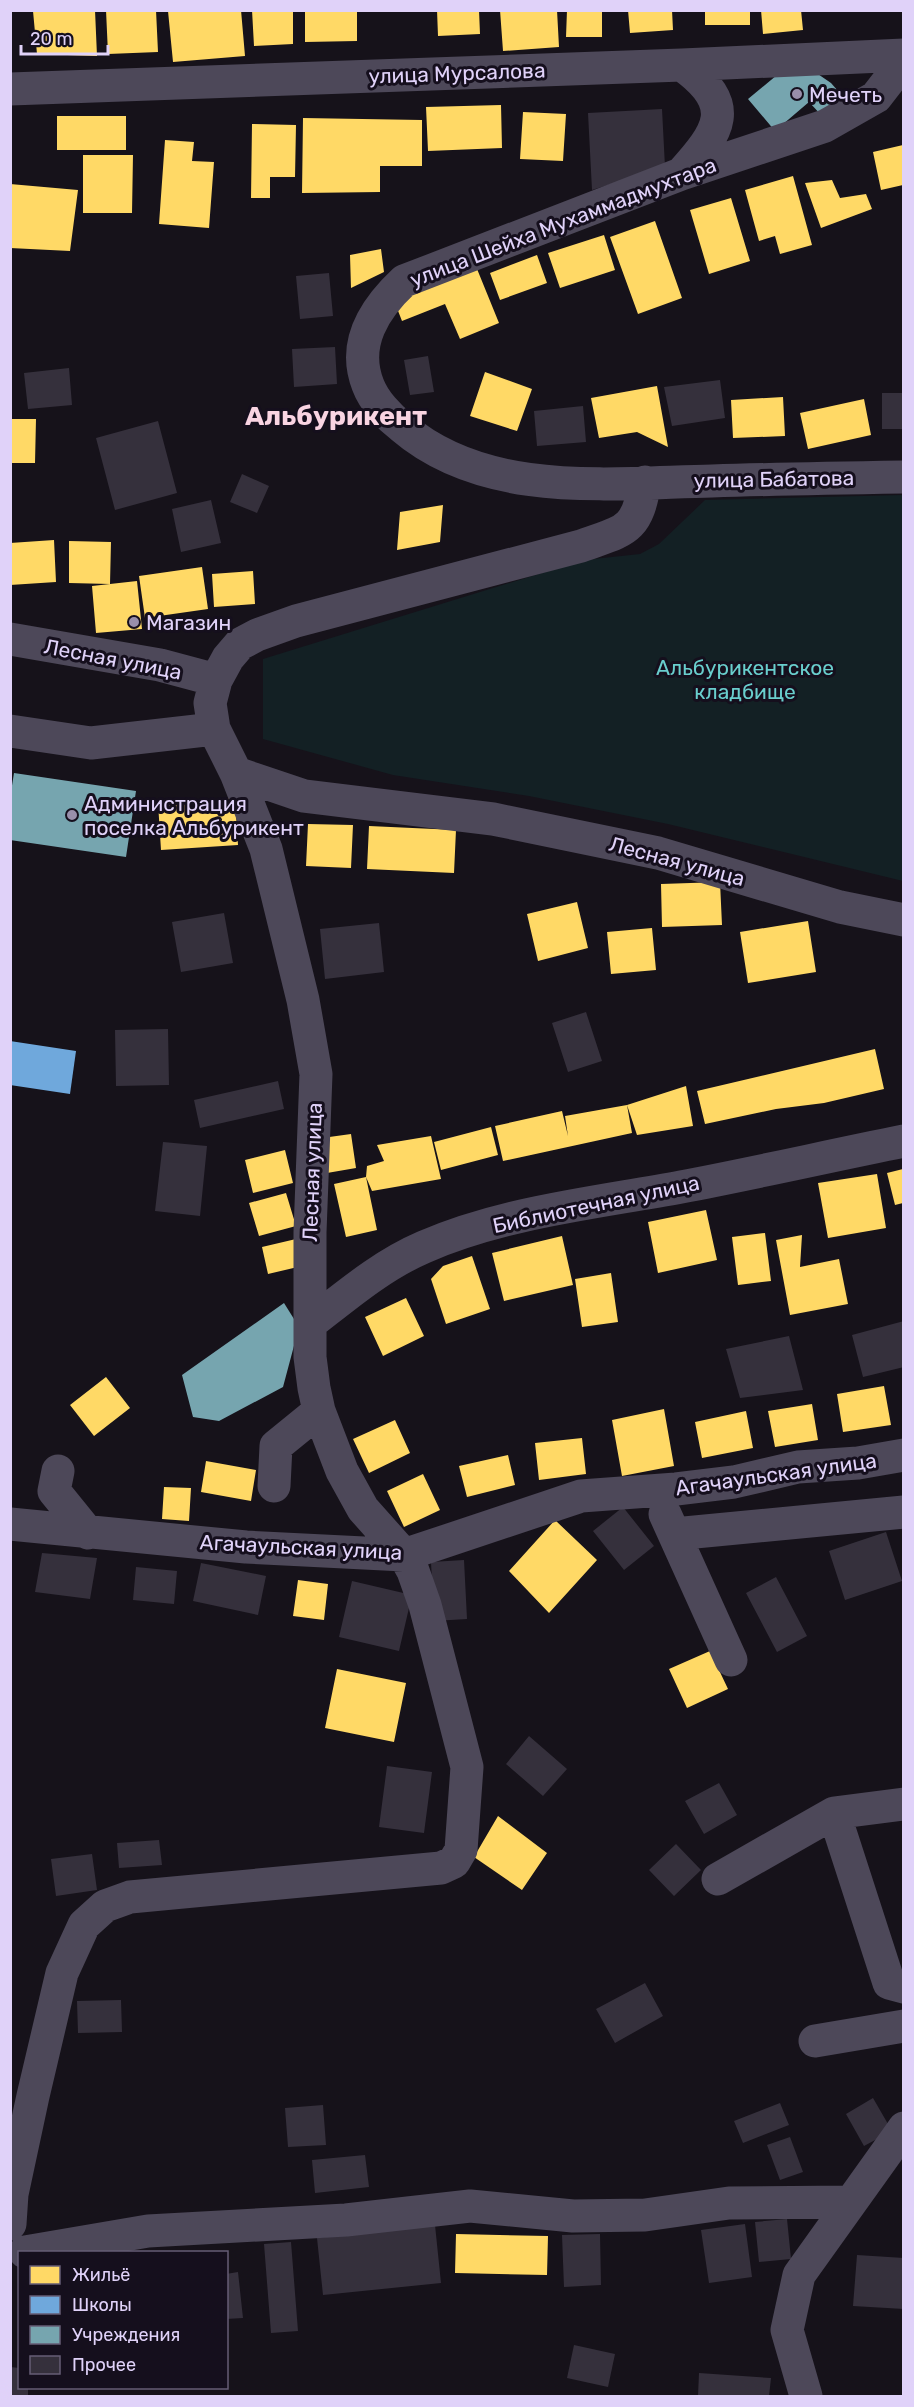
<svg xmlns="http://www.w3.org/2000/svg" width="914" height="2407" viewBox="0 0 914 2407" font-family="Rubik,sans-serif">
  <style>
    .green { fill: #132024 }
    .homes { fill: #ffd966 }
    .schools { fill: #6fa8dc }
    .public { fill: #76a5af }
    .building { fill: #35303c }
    .lines { fill: none; stroke-linecap: round; stroke-linejoin: round }
    .minor { stroke: #4d4859; stroke-width: 33 }
    .poi-dot { fill: #998fab; stroke: #150f1d; stroke-width: 2 }
    .labels { text-anchor: middle; dominant-baseline: central; stroke-width: 6; stroke-linejoin: round; paint-order: stroke }
    .street-label { font-size: 21px; fill: #e0d2f9; stroke: #150f1d }
    .poi-label { font-size: 21px; fill: #e0d2f9; stroke: #150f1d; text-anchor: start }
    .park-label { font-size: 21px; fill: #69cecd; stroke: #150f1d }
    .district-label { font-size: 27px; font-weight: bold; fill: #f9d4e2; stroke: #150f1d }
  </style>
  <rect width="100%" height="100%" fill="#16121a"/>
  <path class="green" d="M903,495V881L668,824L529,796L393,775L263,739V659L584,560L640,554L659,544L705,500Z"/>
  <path class="homes" d="M95,10L97,56L37,54L33,11Z
    M106,10H156L158,52L108,54Z
    M241,10L245,56L173,62L168,11Z
    M252,10H293V44L254,46Z
    M305,10H357V41L305,42Z
    M437,10H479L480,34L438,36Z
    M500,10H557L559,47L503,51Z
    M567,10H602V37H566Z
    M628,10H672L673,30L630,33Z
    M705,10H750V25H705Z
    M761,10H801L803,30L763,34Z
    M501,105L502,148L428,151L426,107Z
    M523,112L566,114L563,161L520,159Z
    M57,116H126V150H57Z
    M303,118L422,120V166H380V192L302,193Z
    M252,124L296,125L295,177H270V198H251Z
    M165,140L194,142L192,161L214,162L209,228L159,224Z
    M903,145V185L881,190L873,152Z
    M83,155H133L132,213H83Z
    M793,176L812,245L780,254L775,236L759,241L745,190Z
    M832,180L840,198L866,194L872,209L821,228L805,183Z
    M10,184L78,190L70,251L10,248Z
    M731,198L750,261L709,274L690,210Z
    M655,221L682,298L638,314L610,237Z
    M604,235L615,270L560,288L548,253Z
    M381,249L384,272L351,288L350,255Z
    M537,255L547,283L500,300L490,273Z
    M475,264L499,323L460,339L445,304L402,321L393,298Z
    M485,372L532,389L517,431L470,416Z
    M657,386L668,447L637,432L599,438L591,398Z
    M783,397L785,436L733,438L731,400Z
    M864,399L871,435L808,449L800,413Z
    M10,419H36L35,463H10Z
    M443,505L440,542L397,550L400,512Z
    M54,540L56,582L10,585V543Z
    M69,541L111,542L110,584L69,583Z
    M202,567L208,609L145,618L139,576Z
    M253,571L255,604L214,607L212,574Z
    M137,581L142,629L96,633L92,586Z
    M235,798L238,845L161,850L158,803Z
    M308,824L353,825L351,868L306,866Z
    M369,826L456,830L454,873L367,869Z
    M720,882L722,925L662,927L661,884Z
    M577,902L588,948L538,961L527,914Z
    M808,921L816,972L748,983L740,932Z
    M652,928L656,970L611,974L607,932Z
    M875,1049L884,1089L824,1103L776,1109L705,1124L697,1091Z
    M686,1086L693,1126L637,1135L627,1105Z
    M627,1105L632,1133L503,1161L495,1126L562,1111L568,1136L565,1116Z
    M491,1127L498,1155L441,1170L434,1142Z
    M351,1134L356,1168L327,1173L322,1138Z
    M431,1136L441,1179L372,1191L366,1177L367,1166L384,1161L377,1145Z
    M285,1150L293,1183L253,1193L245,1160Z
    M903,1169V1203L895,1205L887,1173Z
    M877,1174L886,1228L828,1238L818,1183Z
    M366,1177L377,1230L346,1237L334,1184Z
    M286,1193L296,1226L259,1236L249,1203Z
    M706,1210L717,1260L658,1273L648,1222Z
    M765,1233L771,1281L738,1285L732,1237Z
    M802,1235L800,1267L839,1259L848,1304L790,1315L776,1240Z
    M562,1236L573,1285L504,1301L492,1253Z
    M296,1239L302,1266L268,1274L262,1247Z
    M472,1256L490,1309L446,1324L431,1279L443,1266Z
    M611,1273L618,1322L582,1327L575,1279Z
    M406,1298L424,1336L383,1356L365,1317Z
    M106,1377L130,1408L94,1436L70,1405Z
    M884,1386L891,1425L843,1432L837,1394Z
    M812,1404L818,1440L775,1447L768,1411Z
    M664,1409L674,1466L622,1476L612,1420Z
    M746,1411L753,1448L702,1458L695,1422Z
    M395,1420L410,1453L369,1473L353,1439Z
    M582,1438L586,1474L539,1480L535,1443Z
    M508,1455L515,1485L467,1497L459,1466Z
    M206,1461L256,1470L251,1501L201,1492Z
    M423,1474L440,1510L404,1527L387,1491Z
    M164,1487L191,1488L189,1521L162,1519Z
    M555,1520L597,1560L549,1613L509,1571Z
    M298,1580L328,1584L324,1620L293,1616Z
    M710,1651L728,1689L687,1708L669,1669Z
    M337,1669L406,1683L394,1742L325,1728Z
    M498,1816L547,1853L522,1890L474,1857Z
    M456,2234L548,2236L547,2275L455,2273Z"/>
  <path class="schools" d="M10,1041L76,1051L70,1094L10,1085Z"/>
  <path class="public" d="M783,70H812L831,83L845,99L823,117L809,102L775,131L748,99Z
    M14,773L136,791L126,857L10,840V798Z
    M284,1303L299,1327L283,1387L219,1421L193,1417L182,1375Z"/>
  <path class="building" d="M662,109L665,167L592,190L588,113Z
    M329,273L333,316L300,319L296,276Z
    M335,347L337,384L294,387L292,349Z
    M428,356L434,392L410,395L404,360Z
    M69,368L72,405L28,409L24,373Z
    M720,380L725,418L672,426L664,387Z
    M882,393H904V429H882Z
    M583,406L586,442L537,446L534,411Z
    M158,421L177,493L115,510L96,438Z
    M242,474L269,486L257,513L230,502Z
    M211,500L221,543L181,552L172,509Z
    M224,913L233,963L181,972L172,922Z
    M379,923L384,972L325,979L320,929Z
    M586,1012L602,1061L568,1072L552,1023Z
    M168,1029L169,1085L116,1086L115,1030Z
    M278,1081L284,1109L200,1128L194,1100Z
    M163,1142L207,1146L200,1216L155,1211Z
    M904,1321V1367L863,1377L852,1335Z
    M789,1336L803,1390L740,1398L726,1349Z
    M623,1507L654,1546L624,1570L593,1531Z
    M886,1532L902,1581L845,1600L829,1551Z
    M42,1553L97,1558L90,1599L35,1592Z
    M464,1560L467,1619L434,1621L431,1562Z
    M201,1563L266,1576L258,1615L193,1601Z
    M136,1567L177,1571L174,1604L133,1600Z
    M776,1577L807,1636L777,1652L746,1593Z
    M352,1581L412,1595L399,1651L339,1637Z
    M529,1736L567,1769L543,1796L506,1764Z
    M387,1766L432,1772L424,1833L379,1827Z
    M719,1783L737,1815L704,1834L685,1801Z
    M159,1840L162,1865L119,1868L117,1843Z
    M676,1844L701,1870L674,1896L649,1870Z
    M92,1854L97,1890L56,1896L51,1859Z
    M645,1983L663,2016L615,2043L596,2009Z
    M121,2000L122,2032L78,2033L77,2001Z
    M873,2098L892,2131L864,2146L846,2114Z
    M780,2103L789,2125L743,2143L734,2121Z
    M323,2105L326,2145L288,2147L285,2108Z
    M790,2137L803,2172L780,2180L767,2145Z
    M365,2155L369,2187L315,2193L312,2160Z
    M787,2219L791,2259L759,2262L755,2222Z
    M745,2224L752,2277L709,2283L701,2230Z
    M435,2225L441,2283L323,2295L317,2238Z
    M600,2234L601,2285L564,2287L562,2235Z
    M291,2242L298,2331L271,2333L264,2244Z
    M857,2255L904,2258V2309L853,2306Z
    M238,2272L243,2318L226,2319V2274Z
    M574,2345L615,2354L608,2387L567,2378Z
    M10,2367L20,2368V2388H28V2396H10Z
    M699,2373L771,2378L769,2396H698Z"/>
  <g class="lines">
    <path class="minor" d="M904,61L876,97L825,126L681,174L404,281C374,309 352,344 368,385C374,401 389,417 402,427C486,499 610,483 712,481C776,479 840,478 904,477
      M10,89L682,65L904,55
      M681,174C720,131 738,105 682,65
      M10,639L160,665L216,680
      M10,731L91,743L214,729
      M236,773L304,796L493,819L658,853L840,907L904,920
      M311,1323C347,1295 382,1265 424,1247C505,1212 595,1203 681,1187C755,1173 829,1156 904,1141
      M58,1471L54,1491L88,1533
      M274,1486L276,1446L319,1411
      M665,1514L731,1660
      M10,1524L246,1547L404,1555L581,1496L676,1489L734,1482L798,1467L858,1463L904,1455
      M674,1534L904,1512
      M904,1804L834,1813L889,1983L904,1987
      M718,1879L834,1813
      M815,2041L904,2026
      M10,2224L12,2194L33,2096L62,1973L84,1925L105,1906L130,1897L441,1868L454,1862L461,1850L467,1767L425,1605L413,1571L404,1555L363,1509L342,1471L319,1411L314,1388L310,1357V1232L316,1074L303,1000L266,849L236,773L214,729L210,703L216,680L228,658L240,644L257,635L296,621L581,546C625,530 637,532 645,482
      M25,2252L148,2231L346,2220L470,2206L573,2216L645,2215L729,2203L851,2202
      M806,2396L787,2330L799,2275L904,2128"/>
  </g>
  <g class="poi-dot">
    <circle cx="797" cy="94" r="6"/>
    <circle cx="134" cy="622" r="6"/>
    <circle cx="72" cy="815" r="6"/>
  </g>
  <g class="labels">
    <g class="street-label">
      <text transform="translate(457 73) rotate(-2)">улица Мурсалова</text>
      <text transform="translate(563 222) rotate(-21)">улица Шейха Мухаммадмухтара</text>
      <text transform="translate(774 479) rotate(-1)">улица Бабатова</text>
      <text transform="translate(113 659) rotate(11)">Лесная улица</text>
      <text transform="translate(677 861) rotate(15)">Лесная улица</text>
      <text transform="translate(312 1172) rotate(-88)">Лесная улица</text>
      <text transform="translate(596 1204) rotate(-12)">Библиотечная улица</text>
      <text transform="translate(776 1474) rotate(-8)">Агачаульская улица</text>
      <text transform="translate(301 1547) rotate(3)">Агачаульская улица</text>
    </g>
    <g class="poi-label">
      <text x="809" y="94">Мечеть</text>
      <text x="146" y="622">Магазин</text>
      <text x="84" y="803">Администрация<tspan x="84" dy="24">поселка Альбурикент</tspan></text>
    </g>
    <g class="park-label">
      <text x="745" y="667">Альбурикентское<tspan x="745" dy="24">кладбище</tspan></text>
    </g>
    <g class="district-label">
      <text x="336" y="416">Альбурикент</text>
    </g>
  </g>
  <rect width="914" height="2407" fill="none" stroke="#e0d2f9" stroke-width="24"/>
  <rect x="18" y="2251" width="210" height="138" fill="#150f1d" stroke="#665d75" stroke-width="1.5"/>
  <rect x="30" y="2266" width="30" height="18" fill="#ffd966" stroke="#665d75" stroke-width="1.5"/>
  <text x="72" y="2281" font-size="18" fill="#e0d2f9">Жильё</text>
  <rect x="30" y="2296" width="30" height="18" fill="#6fa8dc" stroke="#665d75" stroke-width="1.5"/>
  <text x="72" y="2311" font-size="18" fill="#e0d2f9">Школы</text>
  <rect x="30" y="2326" width="30" height="18" fill="#76a5af" stroke="#665d75" stroke-width="1.5"/>
  <text x="72" y="2341" font-size="18" fill="#e0d2f9">Учреждения</text>
  <rect x="30" y="2356" width="30" height="18" fill="#35303c" stroke="#665d75" stroke-width="1.5"/>
  <text x="72" y="2371" font-size="18" fill="#e0d2f9">Прочее</text>
  <path d="M21 45v9h87v-9" fill="none" stroke="#e0d2f9" stroke-width="3"/>
  <text x="30" y="45" font-size="18" fill="#e0d2f9" stroke="#150f1d" stroke-width="4.5" paint-order="stroke">20 m</text>
</svg>
